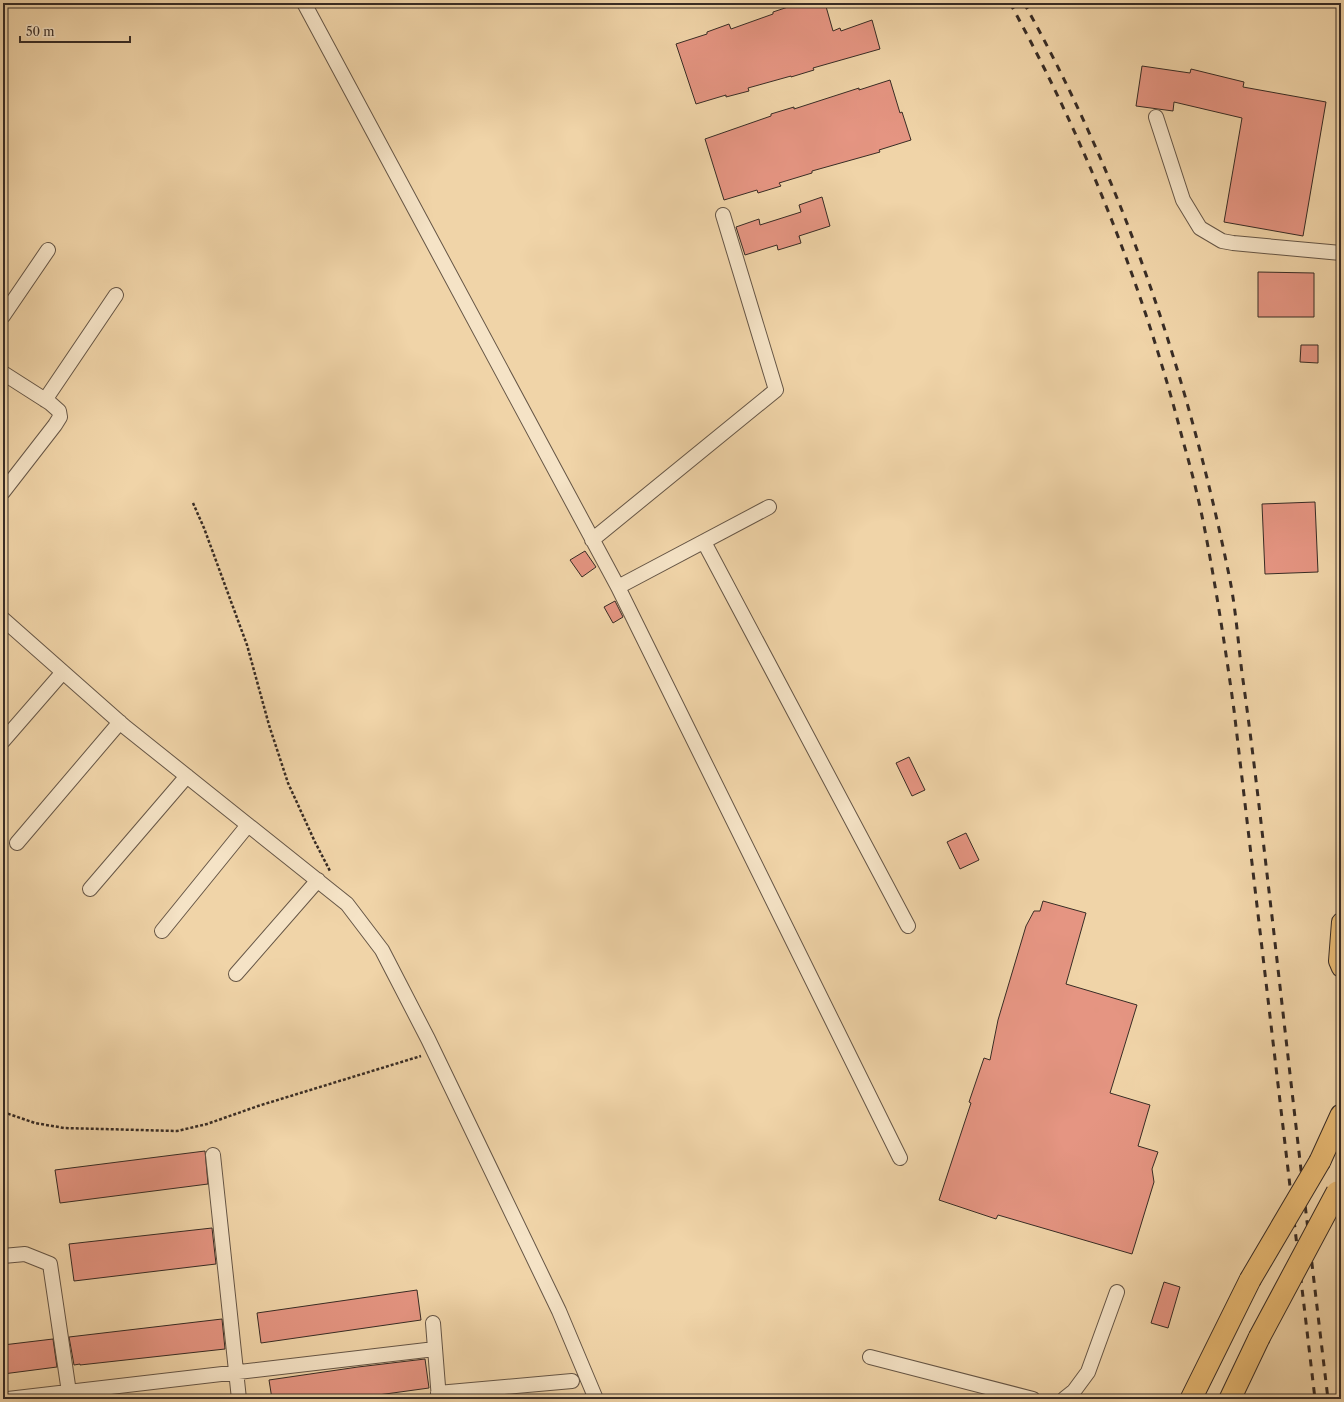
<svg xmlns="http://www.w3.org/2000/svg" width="1344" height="1402" viewBox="0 0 1344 1402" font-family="'Libre Caslon Text',serif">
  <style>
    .building { fill: #e59582; stroke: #382c25 }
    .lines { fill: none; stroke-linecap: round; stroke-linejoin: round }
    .minor-casing { stroke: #665646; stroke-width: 16 }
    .major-casing { stroke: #382c25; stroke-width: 20 }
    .highway-casing { stroke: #382c25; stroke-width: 23 }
    .path { stroke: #382c25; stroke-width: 2.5; stroke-dasharray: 3 2; stroke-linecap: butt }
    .minor { stroke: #f5e3c6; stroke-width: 14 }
    .major { stroke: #e8ba74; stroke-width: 18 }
    .highway { stroke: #e8ba74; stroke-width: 21 }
    .rail { stroke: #382c25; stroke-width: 3; stroke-dasharray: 7 7; stroke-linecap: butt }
    .highway-bridge-casing { stroke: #382c25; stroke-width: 23; stroke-linecap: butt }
    .highway-bridge { stroke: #e8ba74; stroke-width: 21 }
  </style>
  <rect width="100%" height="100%" fill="#f0d4a8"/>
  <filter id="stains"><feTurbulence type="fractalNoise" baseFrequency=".005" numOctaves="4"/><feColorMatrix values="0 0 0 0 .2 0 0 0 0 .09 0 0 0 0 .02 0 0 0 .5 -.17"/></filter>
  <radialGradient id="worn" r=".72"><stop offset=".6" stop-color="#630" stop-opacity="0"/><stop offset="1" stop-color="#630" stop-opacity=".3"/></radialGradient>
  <path class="building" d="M800,3H825L833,31L840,28L841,31L872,20L880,49L813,68L814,70L791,77V76L748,88L749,91L726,97V95L696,104L676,44L707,34V32L729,24L731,29L773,14V12Z
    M1142,66L1190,73L1191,69L1244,82L1243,87L1326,102L1303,236L1224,222L1242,118L1174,102L1173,111L1136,106Z
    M890,80L900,113L902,112L911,140L879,150L880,152L812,171V173L779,183L781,186L758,193L757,190L724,200L705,139L771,116V114L794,107V109L859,88V90Z
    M822,197L830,226L799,236L801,243L778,250L777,245L745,255L736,227L759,219L760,225L801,212L799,205Z
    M1258,272L1314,273V317H1258Z
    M1301,345H1318V363L1300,362Z
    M1315,502L1318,572L1265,574L1262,504Z
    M585,551L596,567L582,577L570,560Z
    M615,601L623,617L613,623L604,607Z
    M909,757L925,790L912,796L896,763Z
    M966,833L979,860L960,869L947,842Z
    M1043,901L1086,913L1066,984L1137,1005L1110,1093L1150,1105L1138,1146L1158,1152L1152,1169L1154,1182L1132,1254L998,1215L996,1219L939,1200L971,1103L969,1102L984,1058L990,1060L998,1020L1026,926L1034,911H1040Z
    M205,1151L208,1184L60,1203L55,1170Z
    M212,1228L216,1264L74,1281L69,1244Z
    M1164,1282L1180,1287L1168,1328L1151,1323Z
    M417,1290L421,1320L261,1343L257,1313Z
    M222,1319L225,1349L80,1365V1364L74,1365L69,1337Z
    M53,1339L57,1367L3,1374V1345Z
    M425,1359L429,1388L349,1399H272L269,1380L358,1367Z"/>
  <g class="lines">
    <defs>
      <path id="minor" d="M304,3L618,587L900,1158
        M1156,117L1183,200L1200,228L1222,241L1233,243L1341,253
        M3,316L48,250
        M3,373L50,403L59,411L60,417L55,425L3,492
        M45,400L116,295
        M592,540L776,390L723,215
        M704,542L908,926
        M618,587L769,507
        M3,619L124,726L347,904L382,950L428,1039L559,1311L596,1399
        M3,741L63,672
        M17,843L120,722
        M90,889L187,776
        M162,931L248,825
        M236,974L318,880
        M213,1155L239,1399
        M3,1256L25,1254L50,1264L70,1399
        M433,1323L439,1399
        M870,1357L1033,1399
        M438,1393L572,1381
        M8,1399L435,1349
        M1064,1399L1074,1391L1088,1372L1117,1292"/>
      <path id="major" d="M1341,922L1338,961L1341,968"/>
      <path id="highway" d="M1320,1161L1341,1115
        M1191,1399L1250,1280
        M1230,1399L1259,1338"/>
    </defs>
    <use href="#minor" class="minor-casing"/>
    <use href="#major" class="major-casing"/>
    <use href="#highway" class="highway-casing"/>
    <path class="path" d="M193,503L204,528L247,645L269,725L288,783L315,842L330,871
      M3,1112L35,1123L64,1128L177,1131L207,1124L258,1106L421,1056"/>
    <use href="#minor" class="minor"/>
    <use href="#major" class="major"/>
    <use href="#highway" class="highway"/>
    <path class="rail" d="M1010,3C1086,141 1144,289 1183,441C1192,472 1200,504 1206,536C1217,594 1226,652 1234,710L1315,1399
      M1024,3C1124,182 1189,379 1230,580C1236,611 1238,642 1242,673C1254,757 1263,841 1273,925C1291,1083 1309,1241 1328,1399"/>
    <defs>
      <path id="highway-bridge" d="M1250,1280L1320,1161
        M1259,1338L1337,1192"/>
    </defs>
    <use href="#highway-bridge" class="highway-bridge-casing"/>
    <use href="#highway-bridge" class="highway-bridge"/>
  </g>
  <rect width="1344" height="1402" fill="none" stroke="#f0d4a8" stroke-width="16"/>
  <rect x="4" y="4" width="1336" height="1394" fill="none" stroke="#382c25" stroke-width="2"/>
  <rect x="8" y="8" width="1328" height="1386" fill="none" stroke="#382c25"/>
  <path d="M20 36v6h110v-6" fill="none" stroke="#382c25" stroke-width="2"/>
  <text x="26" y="36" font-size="12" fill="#382c25" stroke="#f5e3c6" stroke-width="3" paint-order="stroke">50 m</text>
  <rect width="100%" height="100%" filter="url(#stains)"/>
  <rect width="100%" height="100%" fill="url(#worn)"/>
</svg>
